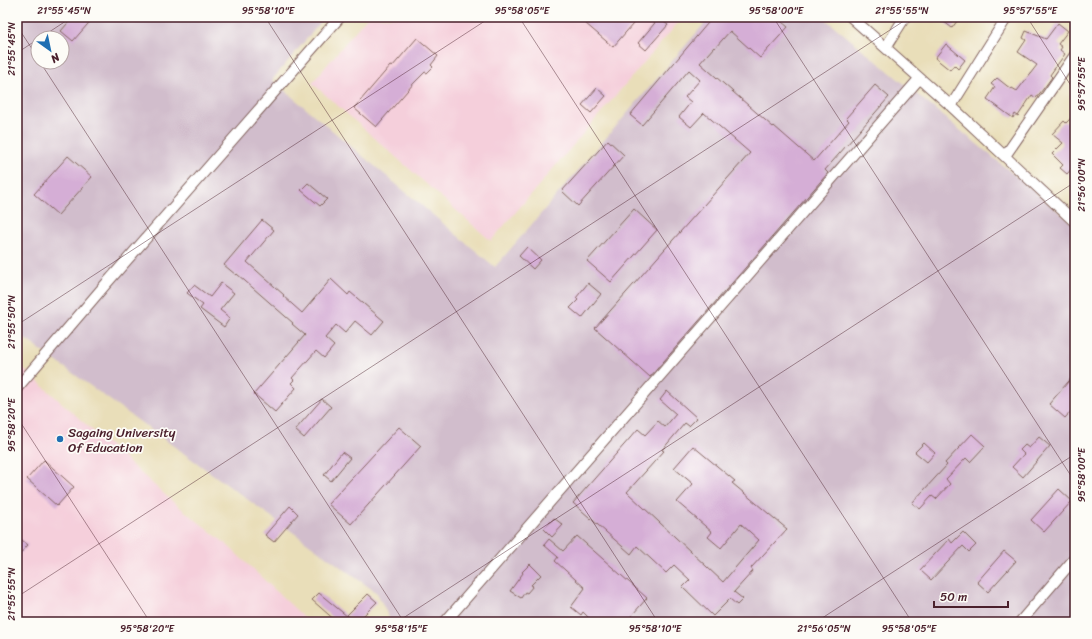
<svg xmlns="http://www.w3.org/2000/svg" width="1092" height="639" viewBox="0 0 1092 639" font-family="Sriracha,sans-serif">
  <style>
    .built { fill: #f5cfdb }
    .industrial { fill: #d1bdcc; fill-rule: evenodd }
    .building { fill: #d5aed6 }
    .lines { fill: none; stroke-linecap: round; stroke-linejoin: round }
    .minor-casing { stroke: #82625d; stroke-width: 12 }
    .minor { stroke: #fff; stroke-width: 10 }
    .ticks { fill: none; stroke: #4a1f2b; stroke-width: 1; stroke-opacity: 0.45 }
    .poi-dot { fill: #1f6fb2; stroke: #fdfcf7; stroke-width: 1.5 }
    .labels { text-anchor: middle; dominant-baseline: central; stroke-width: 3.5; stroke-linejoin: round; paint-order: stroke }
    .poi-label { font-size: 13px; fill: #4a1f2b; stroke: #fdfcf7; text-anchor: start }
    .neatline { fill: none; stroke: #4a1f2b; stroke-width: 1.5 }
    .ticks-label { font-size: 10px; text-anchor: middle; fill: #4a1f2b }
  </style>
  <rect width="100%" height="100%" fill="#fdfcf7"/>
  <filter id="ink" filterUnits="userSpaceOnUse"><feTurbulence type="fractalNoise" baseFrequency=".025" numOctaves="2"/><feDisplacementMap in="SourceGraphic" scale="8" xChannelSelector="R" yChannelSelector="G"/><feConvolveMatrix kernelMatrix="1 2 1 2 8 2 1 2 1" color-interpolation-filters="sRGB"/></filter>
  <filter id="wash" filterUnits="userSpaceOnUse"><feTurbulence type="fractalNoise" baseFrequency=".012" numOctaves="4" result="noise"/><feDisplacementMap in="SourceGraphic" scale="16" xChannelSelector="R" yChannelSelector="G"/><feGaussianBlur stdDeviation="0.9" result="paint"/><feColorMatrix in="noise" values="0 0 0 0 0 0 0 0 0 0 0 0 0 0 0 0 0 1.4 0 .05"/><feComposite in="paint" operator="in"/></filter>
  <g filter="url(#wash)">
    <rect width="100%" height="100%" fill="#e9deb9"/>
    <path class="built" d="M367,17H683L491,241L312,83Z
      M17,363L172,501L225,543L309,622H17Z"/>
    <path class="industrial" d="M17,17H325L272,80L495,267L710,17H823L1075,225V622H391L377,593L17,333ZM38,38H62V62H38Z"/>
    <g id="blocks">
      <path class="building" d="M73,17H94L73,41L61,31Z
        M578,17H639L613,47Z
        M713,17H776L788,27L760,58L730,31L715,48L714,47L700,63L773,127L774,126L814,161L849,121L846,118L875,85L889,97L825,170L828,173L650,377L595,328L750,153L704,113L691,127L679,117L691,102L685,97L700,80L689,70L642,125L630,115Z
        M938,17H960L952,28Z
        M659,18L668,25L646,50L638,43Z
        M1058,23L1068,31L1058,44L1062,47L1060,50L1065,54L1050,75L1052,77L1044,88L1036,98L1032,95L1018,116L1015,114L1013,118L987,99L995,87L991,84L997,78L1011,89L1012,88L1017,91L1037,65L1018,52L1026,40L1023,38L1026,31L1046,39Z
        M417,38L438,56L431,65L433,67L427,73L425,72L414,83L376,127L354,108L390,66L392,67Z
        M946,44L965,60L958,69L954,65L950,70L935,58Z
        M597,88L606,96L591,113L582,105Z
        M1075,114V165L1067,174L1060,168L1063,165L1052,154L1063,143L1052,134L1064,121L1066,123Z
        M608,140L624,155L578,206L562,191Z
        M68,156L92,177L58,215L34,194Z
        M308,183L327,199L320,206L301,190Z
        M634,209L657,230L611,282L587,261Z
        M262,220L274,230L247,262L284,295L283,296L302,313L331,279L348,295L350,292L384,321L372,335L355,321L345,333L336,325L325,338L334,346L324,358L316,351L292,378L294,380L291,383L296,388L275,412L254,394L305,335L292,324L293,323L237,274L236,275L224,265Z
        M527,247L541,260L533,269L519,256Z
        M221,283L234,293L220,310L230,318L224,327L200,309L203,305L187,293L194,285L210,297Z
        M588,283L601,294L582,318L570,308L578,300L576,298Z
        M1075,374V407L1065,418L1049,404Z
        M667,391L697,418L689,426L685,423L662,450L664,451L627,492L723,582L759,540L741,524L721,548L708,537L712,532L677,502L693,484L674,468L693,446L735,481L732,483L787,529L751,568L753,571L734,592L743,599L737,605L730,599L713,616L683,587L690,580L674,565L666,573L637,546L631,554L573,503L638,429L645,435L658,421L665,427L676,414L660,400Z
        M322,399L331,407L304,438L295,430Z
        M399,427L421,446L351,524L328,504Z
        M972,434L985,446L970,462L966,458L946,479L950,484L936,499L932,496L920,509L912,503L947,465L945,463Z
        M1039,437L1050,446L1023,477L1012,467L1024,454L1020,450L1025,445L1029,448Z
        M924,443L935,453L927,462L915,452Z
        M342,452L350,458L331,481L324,475Z
        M44,460L74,487L57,506L27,479Z
        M1059,489L1072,501L1044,532L1031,520Z
        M290,506L298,514L274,542L265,535Z
        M554,518L563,525L552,537L544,529Z
        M963,532L976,545L969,552L963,546L931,580L920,570L949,539L952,543Z
        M17,536L28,545L17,557Z
        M577,536L647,598L626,622H624L619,618L615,622H593L583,612L581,615L571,607L585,588L555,561L558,557L544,545L549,539L563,551Z
        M1004,551L1016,561L988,592L977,582Z
        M530,564L541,575L531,585L533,586L527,593L525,592L521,598L510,591L523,573L522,572Z
        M319,593L348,617L343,622H337L312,600Z
        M368,594L377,602L357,622H353L347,615Z"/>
    </g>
  </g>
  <g filter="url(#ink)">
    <use href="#blocks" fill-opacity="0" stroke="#82625d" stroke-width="1"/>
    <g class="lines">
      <defs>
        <path id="minor" d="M851,17L951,106L1075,222
          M886,47L905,17
          M951,106L1007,17
          M1005,156L1075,55
          M17,388L105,285L340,17
          M445,622L919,79
          M1020,622L1075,558"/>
      </defs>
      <use href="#minor" class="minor-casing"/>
      <use href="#minor" class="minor"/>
    </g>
  </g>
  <path class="ticks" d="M265,17L658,622M519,17L912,622M773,17L1075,482M1027,17L1075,92M17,26L38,58M40,38L72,17M17,53L38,39M40,62L404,622M17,325L491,17M17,417L150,622M17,597L910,17M397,622L1075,182M816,622L1075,454"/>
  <circle class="poi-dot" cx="60" cy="439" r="4"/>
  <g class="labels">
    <g class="poi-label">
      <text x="68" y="432">Sagaing University<tspan x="68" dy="15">Of Education</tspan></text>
    </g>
  </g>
  <rect width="1092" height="639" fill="none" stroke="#fdfcf7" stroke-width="44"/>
  <g transform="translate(50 50) rotate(147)"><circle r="19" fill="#fdfcf7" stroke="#b5a4a5"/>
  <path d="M0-3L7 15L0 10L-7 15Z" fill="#1f6fb2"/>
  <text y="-6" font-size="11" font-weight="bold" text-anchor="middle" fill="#4a1f2b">N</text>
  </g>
  <path d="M934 601v6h74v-6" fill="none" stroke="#4a1f2b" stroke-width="2"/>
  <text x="940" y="601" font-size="12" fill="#4a1f2b" stroke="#fdfcf7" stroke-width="3" paint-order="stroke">50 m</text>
  <rect x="22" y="22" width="1048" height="595" class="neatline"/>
  <g class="ticks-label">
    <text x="64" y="14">21°55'45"N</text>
    <text x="268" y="14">95°58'10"E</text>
    <text x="522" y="14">95°58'05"E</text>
    <text x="776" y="14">95°58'00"E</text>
    <text x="902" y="14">21°55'55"N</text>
    <text x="1030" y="14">95°57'55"E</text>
    <text transform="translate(11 49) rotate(-90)" y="4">21°55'45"N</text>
    <text transform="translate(1081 84) rotate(-90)" y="4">95°57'55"E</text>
    <text transform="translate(1081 185) rotate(-90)" y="4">21°56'00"N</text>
    <text transform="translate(11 322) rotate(-90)" y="4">21°55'50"N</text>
    <text transform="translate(11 425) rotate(-90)" y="4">95°58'20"E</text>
    <text transform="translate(1081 475) rotate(-90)" y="4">95°58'00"E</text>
    <text transform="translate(11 594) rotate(-90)" y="4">21°55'55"N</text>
    <text x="147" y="632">95°58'20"E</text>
    <text x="401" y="632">95°58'15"E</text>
    <text x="655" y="632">95°58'10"E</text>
    <text x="824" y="632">21°56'05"N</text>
    <text x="909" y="632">95°58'05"E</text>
  </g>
</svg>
